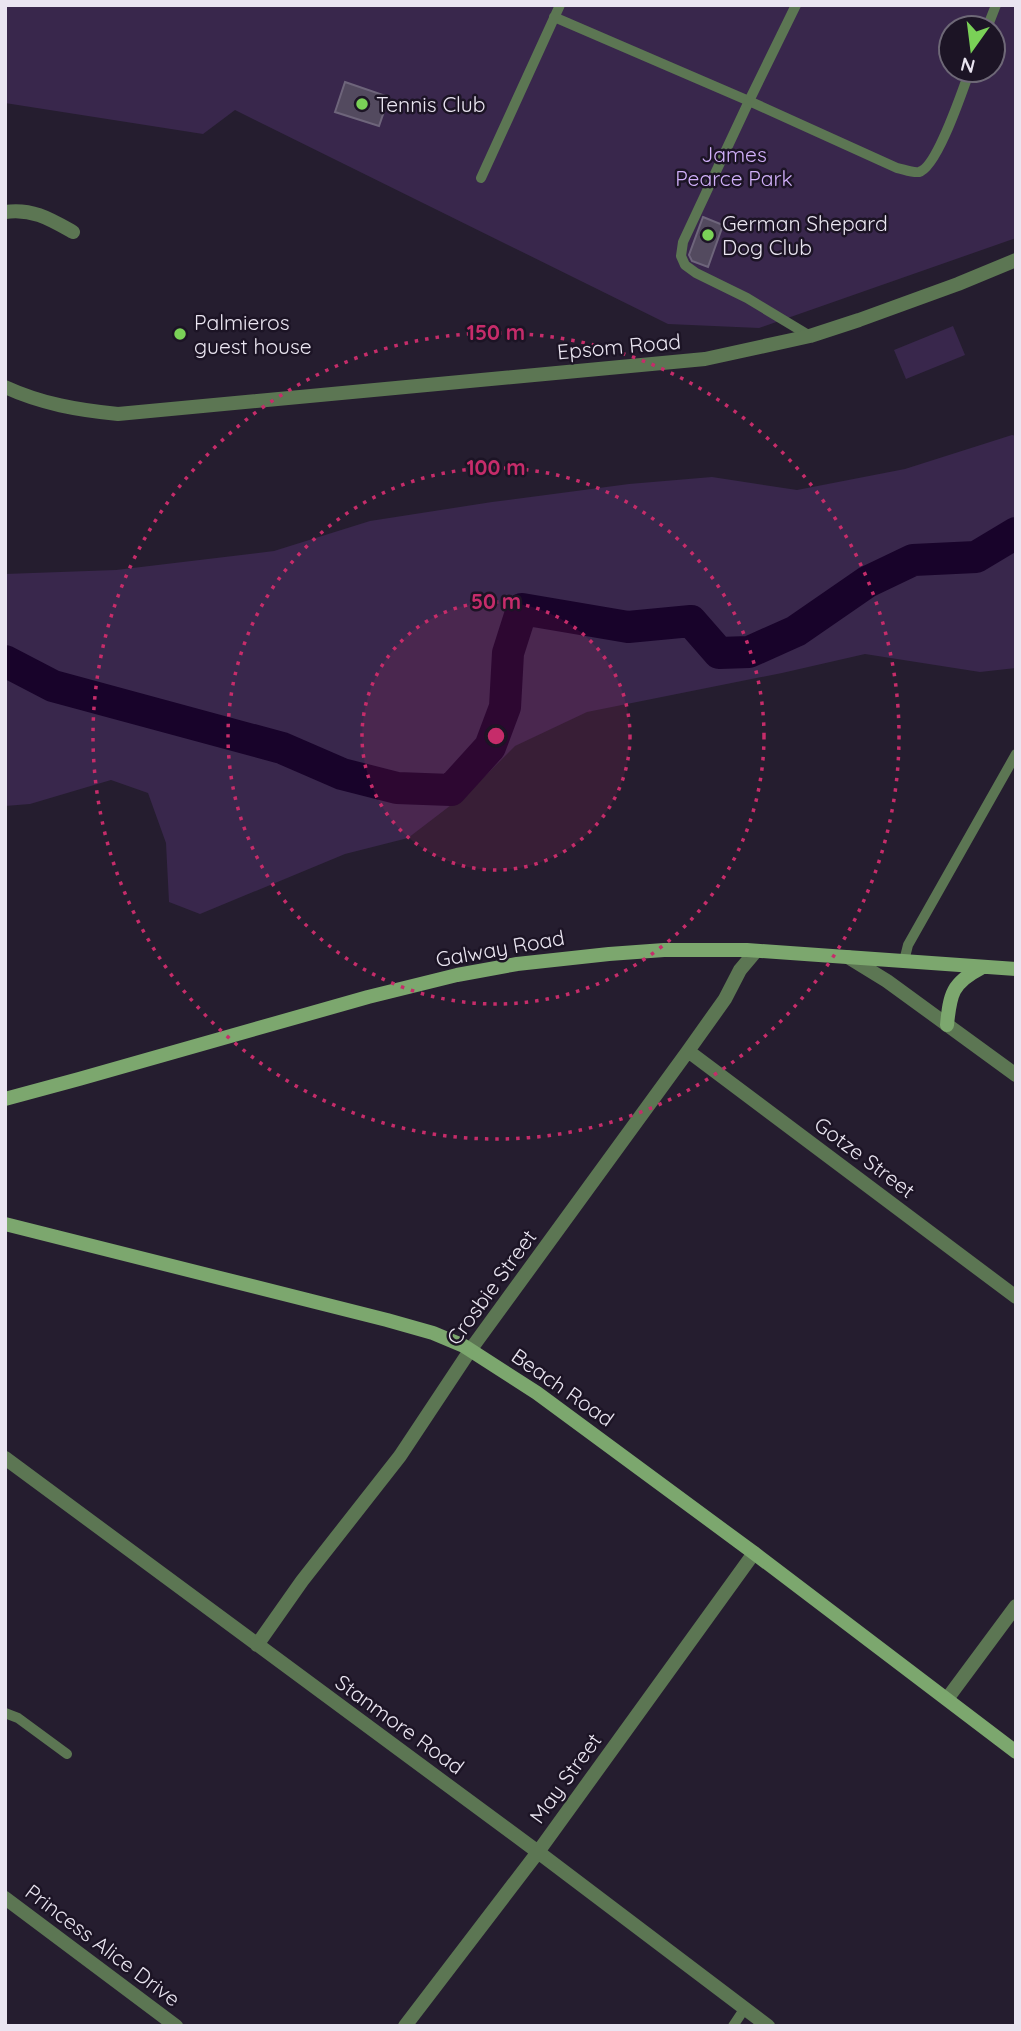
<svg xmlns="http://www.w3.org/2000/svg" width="1021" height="2031" viewBox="0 0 1021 2031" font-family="Quicksand,sans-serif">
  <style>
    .green { fill: #39274c; fill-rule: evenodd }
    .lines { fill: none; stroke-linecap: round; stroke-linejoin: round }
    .river { stroke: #18032a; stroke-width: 32 }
    .building { fill: #534a5f; stroke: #6e657b; stroke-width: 2 }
    .lane { stroke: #5c7653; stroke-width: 10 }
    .street { stroke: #5c7653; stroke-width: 14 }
    .secondary { stroke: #7ca76e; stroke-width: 14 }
    .ring { fill: none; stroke: #c62c6a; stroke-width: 3.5; stroke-dasharray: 3.5 7 }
    .poi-dot { fill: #7ad157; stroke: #1c1425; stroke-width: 2.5 }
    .labels { text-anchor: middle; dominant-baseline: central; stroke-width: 5; stroke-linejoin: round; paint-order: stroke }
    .poi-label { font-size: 21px; fill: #eae5f1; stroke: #1c1425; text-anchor: start }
    .park-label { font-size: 21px; fill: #d2b1fb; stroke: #1c1425 }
    .street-label { font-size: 21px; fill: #eae5f1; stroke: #1c1425 }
    .centre { fill: #c62c6a; stroke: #1c1425; stroke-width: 3.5 }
    .ring-label { font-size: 21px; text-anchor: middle; font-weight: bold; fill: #c62c6a; stroke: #1c1425; stroke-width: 5; stroke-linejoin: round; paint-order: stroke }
  </style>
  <rect width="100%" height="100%" fill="#251d2f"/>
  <path class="green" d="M5,5H1016V238L759,328L668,324L235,110L203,134L5,103ZM951,28H993V70H951Z
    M953,326L965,355L906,379L894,350Z
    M1012,435L1016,436V668L980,672L865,654L782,673L587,712L515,746L472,789L408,838L345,854L200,914L169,902L166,843L148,793L111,780L30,804L5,806V574L116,570L274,551L370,521L492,502L629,484L712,477L797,490L905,469Z"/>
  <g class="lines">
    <path class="river" d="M5,661L53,686L282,748L342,774L397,788L451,790L490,747L505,707L508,653L522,609L628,627L691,621L719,653L749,652L796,631L867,582L913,560L976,557L1016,533"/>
  </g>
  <path class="building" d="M345,82L389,97L379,126L335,112Z
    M703,217L723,225L708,267L692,261L689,255Z"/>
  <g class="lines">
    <path class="lane" d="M796,5L749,101L683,242L681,256L685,265L696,273L747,298L810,336
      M554,17L749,101L897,168C903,169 912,173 919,172C937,168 963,89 970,70
      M987,28L996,5
      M481,178L560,5
      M904,961L908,945L1016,754
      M5,1713L18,1718L67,1754
      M733,2026L745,2008"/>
    <path class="street" d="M5,212C32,208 50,219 73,232
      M5,387C42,404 78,410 118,414L705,359L810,336L859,320L958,284L1016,260
      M848,957L887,981L1016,1075
      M688,1051L1016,1297
      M5,1458L538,1852L768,2026
      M257,1645L302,1581L400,1456L471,1349L688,1051L725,999L740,970L756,951
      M947,1699L1016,1606
      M5,1898L176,2026
      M405,2026L538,1852L754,1553"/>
    <path class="secondary" d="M947,1025C950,994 952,983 981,968
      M5,1099L79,1079L368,997L457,975L517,964L609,954L664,950H747L1016,969
      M5,1224L387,1320L433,1333L464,1346L537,1393L754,1553L1016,1752"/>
  </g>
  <circle cx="496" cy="736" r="134" fill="#c62c6a" fill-opacity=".12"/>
  <g class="ring">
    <circle cx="496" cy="736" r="134"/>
    <circle cx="496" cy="736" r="268"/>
    <circle cx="496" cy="736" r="403"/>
  </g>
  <g class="poi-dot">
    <circle cx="362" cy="104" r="7"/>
    <circle cx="708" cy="235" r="7"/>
    <circle cx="180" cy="334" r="7"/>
  </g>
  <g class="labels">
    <g class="poi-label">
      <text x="376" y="104">Tennis Club</text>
      <text x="722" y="223">German Shepard<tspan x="722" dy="24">Dog Club</tspan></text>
      <text x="194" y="322">Palmieros<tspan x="194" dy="24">guest house</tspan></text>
    </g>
    <g class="park-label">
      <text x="734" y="154">James<tspan x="734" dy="24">Pearce Park</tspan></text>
    </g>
    <g class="street-label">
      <text transform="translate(619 346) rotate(-5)">Epsom Road</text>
      <text transform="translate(500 948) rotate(-10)">Galway Road</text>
      <text transform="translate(865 1157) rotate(37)">Gotze Street</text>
      <text transform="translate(491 1287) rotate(-54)">Crosbie Street</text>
      <text transform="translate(563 1387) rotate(35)">Beach Road</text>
      <text transform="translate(400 1724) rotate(36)">Stanmore Road</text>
      <text transform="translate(565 1778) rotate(-54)">May Street</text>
      <text transform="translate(103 1945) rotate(37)">Princess Alice Drive</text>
    </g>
  </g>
  <circle cx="496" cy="736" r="10" class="centre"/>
  <g class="ring-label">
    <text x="496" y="340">150 m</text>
    <text x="496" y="475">100 m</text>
    <text x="496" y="609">50 m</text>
  </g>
  <rect width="1021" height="2031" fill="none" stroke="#eae5f1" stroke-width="14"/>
  <g transform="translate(972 49) rotate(194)"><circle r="33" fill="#1c1425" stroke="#6e6877" stroke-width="2"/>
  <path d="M0-5L12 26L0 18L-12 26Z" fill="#7ad157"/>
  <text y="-10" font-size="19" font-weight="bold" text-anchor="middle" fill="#eae5f1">N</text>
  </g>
</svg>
